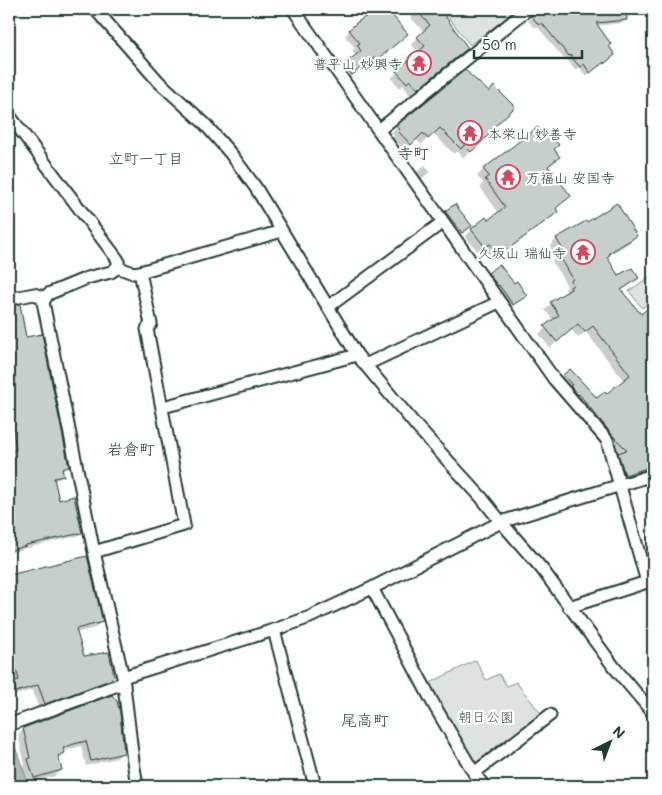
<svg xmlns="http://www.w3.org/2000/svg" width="662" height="795" viewBox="0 0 662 795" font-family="Mali,'Klee One',sans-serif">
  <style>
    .green { fill: #dee3e2; stroke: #7e908b }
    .water { fill: #afbab7; stroke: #758883 }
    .shadow { fill: #0003 }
    .building { fill: #c7cfcc; stroke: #1f3d34 }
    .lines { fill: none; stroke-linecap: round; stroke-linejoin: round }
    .street-casing { stroke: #1f3d34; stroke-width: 15 }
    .street { stroke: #fff; stroke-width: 11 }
    .labels { text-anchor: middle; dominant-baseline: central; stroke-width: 4.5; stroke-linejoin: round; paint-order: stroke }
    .poi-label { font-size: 14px; fill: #1f3d34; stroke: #fff; text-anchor: end }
    .park-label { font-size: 14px; fill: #455e57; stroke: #fff }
    .neighbourhood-label { font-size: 15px; fill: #1f3d34; stroke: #fff }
    .quarter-label { font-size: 16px; fill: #1f3d34; stroke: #fff }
  </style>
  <rect width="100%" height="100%" fill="#fff"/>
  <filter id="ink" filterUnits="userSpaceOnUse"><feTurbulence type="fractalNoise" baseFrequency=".02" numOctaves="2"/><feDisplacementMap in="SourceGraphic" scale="10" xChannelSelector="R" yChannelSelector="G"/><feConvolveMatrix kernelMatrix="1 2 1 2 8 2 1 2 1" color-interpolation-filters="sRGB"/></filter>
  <g filter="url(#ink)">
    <path class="green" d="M442,9H518L470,45Z
      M653,274V300L642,308L629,291Z
      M476,660L486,680L499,674L507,686L516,682L543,716L479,766L473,765L426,685Z"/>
    <path class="water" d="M9,698L15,747L25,774L28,786H9Z"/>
    <path class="shadow" d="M300,9H308L303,13Z
      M380,9H385L407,34L371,64L369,62L346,79L339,70L356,56L352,51L355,48L345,36L356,24L368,19Z
      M419,9H437L444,17L460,55L410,95L403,85L400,88L391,78L419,53L411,44L424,32L410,17Z
      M535,9H583L590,17L589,9H625L626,20L622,23L596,26L607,46L610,59L600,67L599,65L586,76L579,67L575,70L566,58L564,59L537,26L535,28L528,21L531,17L532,12Z
      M489,94L488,131L489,133L464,158L457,151L454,154L433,133L421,145L416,139L404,150L393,138L394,136L391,133L397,127Z
      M552,149L547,166L555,209L557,212L550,218L493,261L483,249L479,253L465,236L472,230L488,221L499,213L480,187L483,183L477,176L484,169Z
      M425,165L430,172L421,179L416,173Z
      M446,212L468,228L460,234L444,214Z
      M586,223L636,236L629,243L609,255L606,258L617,277L637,278L631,284L620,291L640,316L653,306V470L618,481L612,461L618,455L607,443L557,383L570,371L597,399L606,395L624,381L586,332L578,338L571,329L550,348L539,334L553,321L545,310L551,303L567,292L565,289L567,286L552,261L556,257L550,246L556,239Z
      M489,274L514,285L525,296L521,300L508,308L485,278Z
      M9,307L10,308L25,339L68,467L62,471L63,475L59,479L53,481L58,502L81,532L77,536L22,549L21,550L9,553V453H12L9,433Z
      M86,557L101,622L95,628L76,633L84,658L113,676L102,686L39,709L32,690L10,697L9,688L12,685L9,674V577Z
      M112,696L123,752L117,758L86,766L81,746L68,750L63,751L64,753L58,759L61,770L55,776L28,783L23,766L25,764L18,735L24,729Z"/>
    <path class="building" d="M377,9H387L408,34L377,60L375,57L352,75L344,64L361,51L357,45L360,43L349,30L356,23Z
      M415,9H438L445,16L468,48L418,89L410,80L407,83L396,71L425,46L417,37L430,25Z
      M535,9H626L627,20L596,23L611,44L609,46L615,55L604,64V62L590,73L584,64L580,67L570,55L569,56L562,48L542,23L539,25L531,16L535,12Z
      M465,70L489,92L494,86L515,107L490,131L491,133L471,152L464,145L461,149L440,128L428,139L423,133L411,145L398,131L400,129L396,126Z
      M538,127L544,136L549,132L559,145L554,149L560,157L548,166L571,196L556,208L558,212L500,255L490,244L485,247L471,229L486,217L488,220L505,207L485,179L489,176L483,169Z
      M617,203L637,236L609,253L610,255L607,257L618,275L632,268L639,278L621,290L641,314L653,304V400L651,402L653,409V466L625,475L618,453L627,450L613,436L579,394L578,395L570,386L572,385L563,375L570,369L597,398L605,391L606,394L630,375L593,326L585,332L578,324L557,342L544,326L559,315L550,302L571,289L570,287L573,285L571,281L573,279L558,253L563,250L556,238L586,221L587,222Z
      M455,204L472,226L462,233L445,211Z
      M499,264L514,283L517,281L527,296L513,305L499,285L498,286L488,273Z
      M20,304L26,337L42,334L69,467L62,469L64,476L54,478L59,500L74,496L82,533L26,545V546L9,551V452L16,450L13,430H9V306Z
      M87,556L103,622L76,629L84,656L109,652L114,676L110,680L45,704L38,685L16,692L14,681L19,680L9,644V575Z
      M112,695L117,701L120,713L124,753L91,761L86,741L74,744L63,748L65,753L58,756L62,770L34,778L28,759L30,758L23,728Z"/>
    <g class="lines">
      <defs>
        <path id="street" d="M95,9L158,81L204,123L231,154L256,188L357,355L418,428L481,497L501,522L542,569L614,667L653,713
          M293,9L554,379L607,440L647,582L569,607
          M9,115L118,260V266L114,270L111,272L87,278L53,292L48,294L43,302L94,552L123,677L133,761L137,786
          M379,130L528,9
          M117,267L133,273L140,272L282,231
          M9,299L34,294L45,298
          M328,307L443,222
          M365,365L499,302
          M163,407L357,355
          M94,552L184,525L147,329L151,324L140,272
          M372,588L434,705L474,773L484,786
          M274,630L315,786
          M123,677L274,630L310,617L372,588L501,522L653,475
          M9,725L123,683
          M474,773L550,715"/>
      </defs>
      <use href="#street" class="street-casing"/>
      <use href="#street" class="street"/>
    </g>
  </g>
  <defs>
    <symbol id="temple-ring" viewBox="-11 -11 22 22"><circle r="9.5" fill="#fff" stroke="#d1495b" stroke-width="1.5"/><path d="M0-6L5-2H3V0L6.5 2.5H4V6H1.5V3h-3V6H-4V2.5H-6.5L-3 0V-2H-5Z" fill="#d1495b"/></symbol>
  </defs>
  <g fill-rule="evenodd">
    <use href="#temple-ring" x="405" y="49" width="28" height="28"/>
    <use href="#temple-ring" x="456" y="119" width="28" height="28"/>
    <use href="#temple-ring" x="494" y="163" width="28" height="28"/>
    <use href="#temple-ring" x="569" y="238" width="28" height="28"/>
  </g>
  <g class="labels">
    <g class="poi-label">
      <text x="402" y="63">普平山 妙興寺</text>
      <text x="488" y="133" text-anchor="start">本栄山 妙善寺</text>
      <text x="526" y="177" text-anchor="start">万福山 安国寺</text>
      <text x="566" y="252">久坂山 瑞仙寺</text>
    </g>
    <g class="park-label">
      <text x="486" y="716">朝日公園</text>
    </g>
    <g class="neighbourhood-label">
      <text x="146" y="158">立町一丁目</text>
    </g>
    <g class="quarter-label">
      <text x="413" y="152">寺町</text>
      <text x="131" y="448">岩倉町</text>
      <text x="365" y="719">尾高町</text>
    </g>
  </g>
  <rect width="662" height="795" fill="none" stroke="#fff" stroke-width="30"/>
  <rect x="15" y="15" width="632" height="765" fill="none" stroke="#1f3d34" stroke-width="2" filter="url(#ink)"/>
  <g transform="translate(610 742) rotate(42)" stroke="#ffffff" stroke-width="4" paint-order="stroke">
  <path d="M0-4L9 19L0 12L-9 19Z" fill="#1f3d34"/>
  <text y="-8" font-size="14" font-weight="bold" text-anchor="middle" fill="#1f3d34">N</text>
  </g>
  <path d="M474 50v8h108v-8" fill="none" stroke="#1f3d34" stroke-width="2.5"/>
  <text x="482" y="50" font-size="15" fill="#1f3d34" stroke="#ffffff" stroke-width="4" paint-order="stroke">50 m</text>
</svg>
